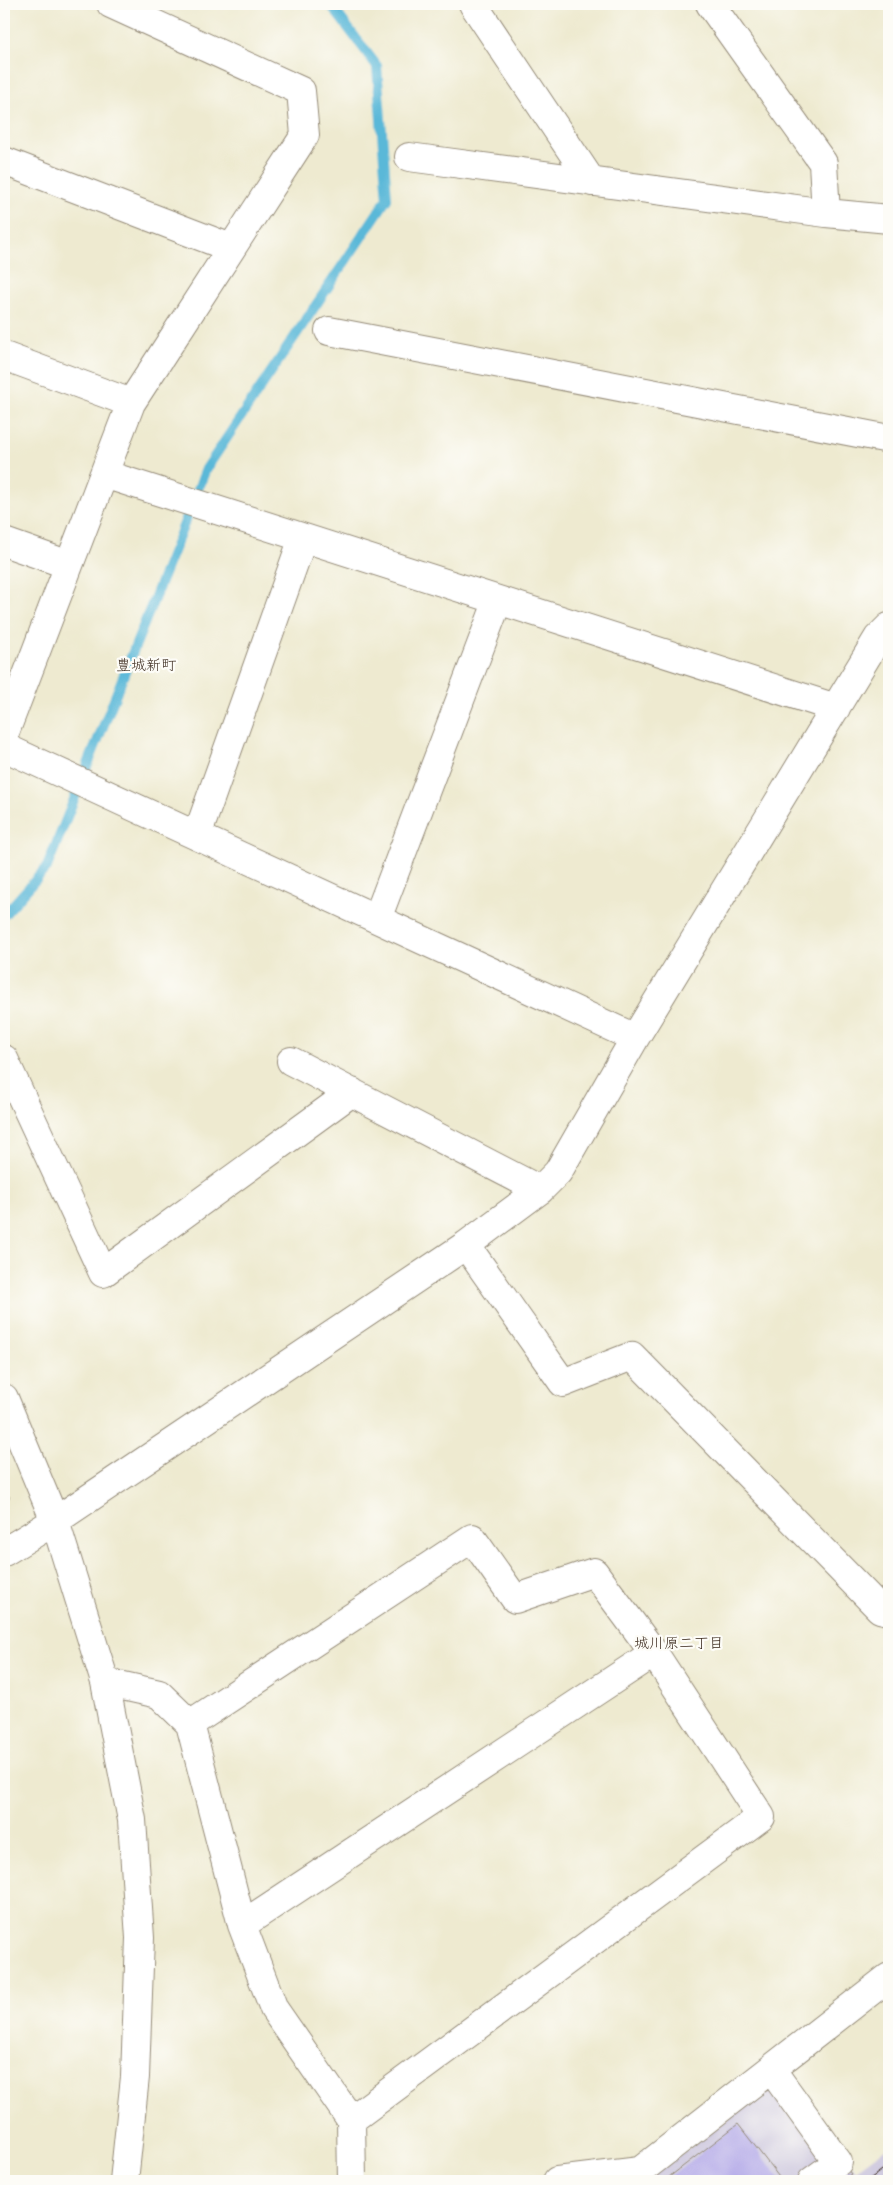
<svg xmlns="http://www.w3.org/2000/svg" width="893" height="2185" viewBox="0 0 893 2185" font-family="Pangolin,'Klee One',sans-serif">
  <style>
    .industrial { fill: #c6c0da }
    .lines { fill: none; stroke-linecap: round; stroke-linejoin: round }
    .stream { stroke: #5ab8d8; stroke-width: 10 }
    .building { fill: #a499e5 }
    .minor-casing { stroke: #948a77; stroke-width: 30 }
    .path { stroke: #948a77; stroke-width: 3; stroke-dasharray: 1 4; stroke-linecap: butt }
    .minor { stroke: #fff; stroke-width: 28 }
    .tram { stroke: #3b2a1e; stroke-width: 1 }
    .labels { text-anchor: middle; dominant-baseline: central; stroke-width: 4.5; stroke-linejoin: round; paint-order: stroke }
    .neighbourhood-label { font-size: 15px; fill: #3b2a1e; stroke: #fdfcf7 }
  </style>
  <rect width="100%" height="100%" fill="#fdfcf7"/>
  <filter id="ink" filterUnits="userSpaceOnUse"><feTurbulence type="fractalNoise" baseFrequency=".02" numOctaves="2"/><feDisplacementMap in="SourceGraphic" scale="10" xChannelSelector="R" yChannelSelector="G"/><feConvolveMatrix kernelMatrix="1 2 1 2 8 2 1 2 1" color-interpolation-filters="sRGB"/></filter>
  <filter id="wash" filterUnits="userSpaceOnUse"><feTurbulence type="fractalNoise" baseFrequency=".0096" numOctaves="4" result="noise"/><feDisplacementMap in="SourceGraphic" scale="20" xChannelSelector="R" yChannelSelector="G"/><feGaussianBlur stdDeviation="1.12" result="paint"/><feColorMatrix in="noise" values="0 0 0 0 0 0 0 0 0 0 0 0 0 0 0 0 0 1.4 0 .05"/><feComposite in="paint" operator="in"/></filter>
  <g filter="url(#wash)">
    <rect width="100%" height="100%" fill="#eeead0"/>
    <path class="industrial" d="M783,2077L855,2171L889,2146V2181H645Z"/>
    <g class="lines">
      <path class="stream" d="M4,915L47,867L206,469L387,199L377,66L330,4"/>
    </g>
    <g id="blocks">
      <path class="building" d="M738,2124L782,2181H664Z
        M845,2166L851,2174L841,2181H825Z"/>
    </g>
  </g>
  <g filter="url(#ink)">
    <use href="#blocks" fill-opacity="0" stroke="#948a77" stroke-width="1"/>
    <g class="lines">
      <defs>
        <path id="minor" d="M473,4L592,182
          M710,4L823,163L826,213
          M409,157L826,213L889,219
          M4,161L231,248
          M329,331L889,439
          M4,356L131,403
          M104,474L836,708
          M4,542L69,565
          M4,735L131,403L305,135L301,91L111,4
          M4,747L635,1038
          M197,836L303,538
          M377,919L498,600
          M4,1059L103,1273L352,1092
          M291,1061L540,1190
          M466,1245L563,1383L632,1356L880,1609L889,1611
          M4,1398L55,1521L105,1682L132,1820L140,1938L135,2077L124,2181
          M4,1552L55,1521L466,1245L540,1190L558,1172L635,1038L878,638L889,627
          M105,1682L159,1694L190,1724L242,1925L274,2009L351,2120L352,2181
          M190,1724L472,1538L515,1599L594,1572L654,1653L761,1817L351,2120
          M242,1925L654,1653
          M771,2069L838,2162L812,2181
          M557,2181L640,2171L889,1977"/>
      </defs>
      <use href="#minor" class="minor-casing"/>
      <path class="path" d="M4,1496L12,1499"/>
      <use href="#minor" class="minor"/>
      <path class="tram" d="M867,2181L889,2165"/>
    </g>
  </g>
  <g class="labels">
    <g class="neighbourhood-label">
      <text x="146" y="665">豊城新町</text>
      <text x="679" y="1643">城川原二丁目</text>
    </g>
  </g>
  <rect width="893" height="2185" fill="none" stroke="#fdfcf7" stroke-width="20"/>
</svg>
